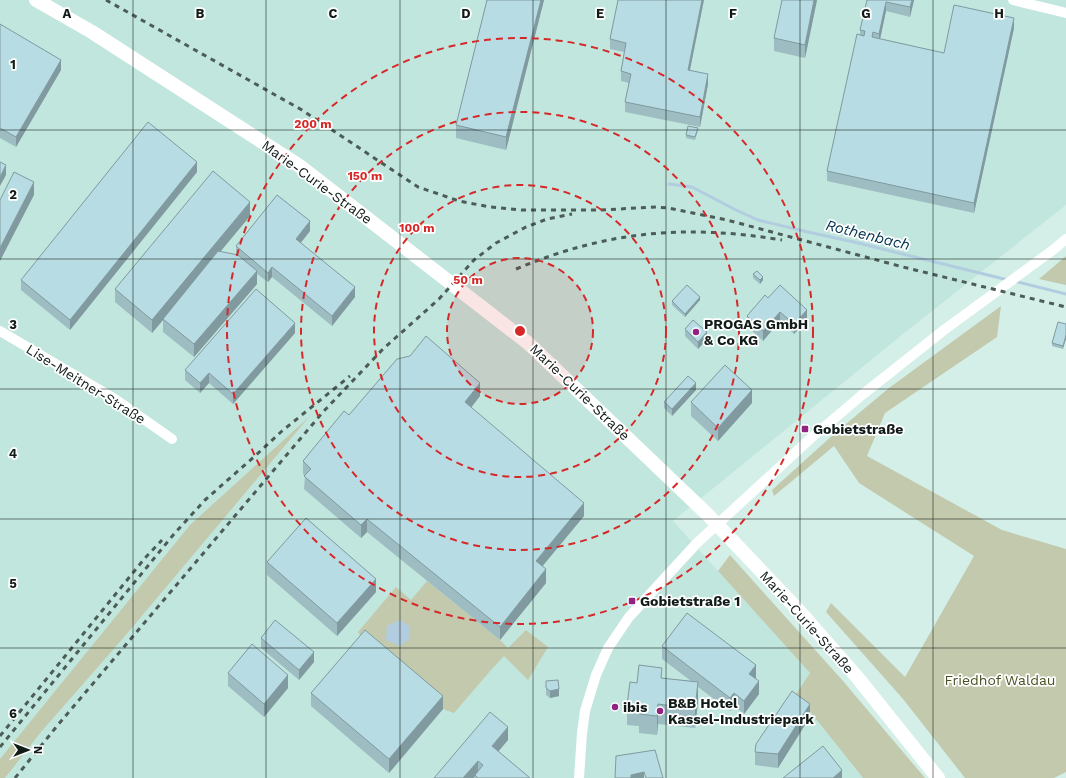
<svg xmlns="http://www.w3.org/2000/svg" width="1066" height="778" viewBox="0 0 1066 778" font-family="'Work Sans',sans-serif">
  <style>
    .built { fill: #c1e6dd }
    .green { fill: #c3c9ad }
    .water { fill: #b2cce0 }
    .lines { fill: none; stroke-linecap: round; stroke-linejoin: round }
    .stream { stroke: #b2cce0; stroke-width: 3 }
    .minor { stroke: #fff; stroke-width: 10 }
    .secondary { stroke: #fff; stroke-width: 14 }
    .rail { stroke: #4c5c57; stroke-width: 3; stroke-dasharray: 5 5; stroke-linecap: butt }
    .wall { fill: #9dbdc3 }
    .shaded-wall { fill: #809a9f }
    .building { fill: #b7dce3; stroke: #809a9f }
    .grid { fill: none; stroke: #111b18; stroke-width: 1; stroke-opacity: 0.55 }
    .ring { fill: none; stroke: #d62828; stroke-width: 2; stroke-dasharray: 7 5 }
    .poi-dot { fill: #922383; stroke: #fff; stroke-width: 1.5 }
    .labels { text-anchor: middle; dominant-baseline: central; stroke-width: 3.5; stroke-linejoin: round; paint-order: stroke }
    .street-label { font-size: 14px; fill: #111b18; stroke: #fff }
    .poi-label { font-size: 14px; font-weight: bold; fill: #111b18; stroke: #fff; text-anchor: start }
    .park-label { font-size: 14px; fill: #495121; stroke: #fff }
    .water-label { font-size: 15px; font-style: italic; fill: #00324e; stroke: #fff }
    .grid-label { font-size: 13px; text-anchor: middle; font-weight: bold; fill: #111b18; stroke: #fff; stroke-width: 3.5; stroke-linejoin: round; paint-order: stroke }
    .centre { fill: #d62828; stroke: #fff; stroke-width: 2 }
    .ring-label { font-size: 12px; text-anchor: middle; font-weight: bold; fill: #d62828; stroke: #fff; stroke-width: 3.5; stroke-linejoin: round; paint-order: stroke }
  </style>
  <rect width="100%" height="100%" fill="#d3efe8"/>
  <path class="built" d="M0,0H1066V205L903,334L673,521L810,673L796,694L863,778H0Z"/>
  <path class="green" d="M1066,256V285L1039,279Z
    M1001,306L997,337L885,413L867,456L1002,530L1066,549V772L1054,778H965L903,699L826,612L831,603L905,677L974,556L859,483L834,446L774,496L772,490L834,434L889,388Z
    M309,417L125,636L41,732L5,778H0V759L190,525Z
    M730,555L843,681L925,778H863L796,694L810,673L718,571Z
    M427,581L500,640L508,648L526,630L548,647L528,680L504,656L491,670L454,713L443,709L365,643L358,632L396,587L411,600Z"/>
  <path class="water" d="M400,620L409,626L410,638L400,646L386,640L387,626Z"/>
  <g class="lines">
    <path class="stream" d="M669,184L692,187L736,210L758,220L808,232L854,242L1008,280
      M1014,281L1066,294"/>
    <path class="minor" d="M1013,0L1066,13
      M0,331L115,399L172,439
      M579,778L582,733L585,711L596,675L608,648L629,617L697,543L810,439L862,395L944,330L1053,250L1066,239"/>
    <path class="secondary" d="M36,0L92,32L301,167L528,343L707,514L802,614L857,677L938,778"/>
    <path class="rail" d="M106,0L302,110L418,187L459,201L490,207L522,210H600L656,207L668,208L727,220L903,267L1066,307
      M516,269C607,231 685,224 782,240
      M0,736L145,558L162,540
      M0,747L174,534L205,500L255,456L282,431L350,376
      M15,778L57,726L323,412L383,349L439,299L474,260L496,243L526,227L547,219L572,214"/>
  </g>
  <path class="wall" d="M487,0H544L506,150L456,138V125Z
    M618,0L690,70L708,84L700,127L625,112V102L629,83L621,81V71L624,52L610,49V39Z
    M817,0L805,58L774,51V38Z
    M867,0H914L910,17L886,11L880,39L944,53L1014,28L974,213L827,181V171L860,35V30Z
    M0,24L61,70L16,147L0,138Z
    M698,131L695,140L686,138V135Z
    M197,172L70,330L21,290V280Z
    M250,216L220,252L236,255V246L310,231L300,243L355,297L332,326L272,277L268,282L257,274V284L194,357L163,332V320L152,333L115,302V289Z
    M753,274L763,280L760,284L753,278Z
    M768,298L807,320L794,334L780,321L763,341L747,326V316Z
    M700,300L685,317L672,305V301Z
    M1066,324L1063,349L1052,346V343Z
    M685,329L707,339L698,349L685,336Z
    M295,333L233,404L209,383L200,393L185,380V370Z
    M696,390L672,416L664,408V402Z
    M480,396L471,408L584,516L542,566L546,583L500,640L367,532L361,538L304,489L305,476L303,474V461L349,415Z
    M691,402L752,403L718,441L691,416Z
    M267,562L376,592L337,636L267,575Z
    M261,638L314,662L299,680L261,648Z
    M662,646L756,678L759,694L744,714L734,706L730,711L698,687V702L695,728L658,724L657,735L639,733V726L627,725V705L637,683L662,678L691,681L662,659Z
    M228,673L288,688L264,717L228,686Z
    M546,681L559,696L550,698L546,695Z
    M311,693L443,709L389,773L311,706Z
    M810,717L778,768L755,765V752Z
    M508,740L498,751L530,778H475V777L474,778H434Z"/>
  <path class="shaded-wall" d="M541,0H544L506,150V137Z
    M702,0H704L688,80V70Z
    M814,0H817L805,58V45Z
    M912,0H914L910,17V7Z
    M886,2V11L879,44V34Z
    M1014,18V28L974,213V203Z
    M61,60V70L16,147V137Z
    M708,74V84L700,127V117Z
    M197,162V172L70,330V320Z
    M6,165V175L0,186V177Z
    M34,182V195L0,261V248Z
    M250,202V216L164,319H163V320L152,333V320Z
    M310,221V231L296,249V239Z
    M272,267V277L268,282V273Z
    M257,271V284L194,357V344Z
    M763,277V280L760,284V280Z
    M355,287V297L332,326V316Z
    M700,297V300L685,317V314Z
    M807,310V320L794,334V324Z
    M780,312V321L763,341V331Z
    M295,323V333L233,404V394Z
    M707,332V339L698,349V342Z
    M1066,335V339L1063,349V346Z
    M209,373V383L200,393V383Z
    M480,383V396L465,415V402Z
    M696,383V390L672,416V409Z
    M752,390V403L718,441V428Z
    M584,503V516L536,574V561Z
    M367,519V532L361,538V525Z
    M546,569V583L500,640V627Z
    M376,579V592L337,636V623Z
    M314,652V662L299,680V670Z
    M756,665V678L749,687V674Z
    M288,675V688L264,717V704Z
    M759,681V694L744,714V701Z
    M698,682V702L695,728V709Z
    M559,689V696L550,698V691Z
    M734,693V706L730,711V698Z
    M443,696V709L389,773V759Z
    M658,704V724L657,735V716Z
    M810,704V717L778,768V754Z
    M508,727V740L492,759V746Z
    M478,761V774L475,775L474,778H463Z
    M842,770V778H833Z
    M644,772V778H631V775Z"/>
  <path class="building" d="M487,0H541L506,137L456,125Z
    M618,0H702L688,70L708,74L700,117L625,102L631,74L621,71L626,43L610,39Z
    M782,0H814L805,45L774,38Z
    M867,0H912L910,7L886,2L879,34L873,32L872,37L944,53L954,5L1014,18L974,203L827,171L857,34L864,36L865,31L860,30Z
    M0,24L61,60L16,137L0,128Z
    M148,122L197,162L70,320L21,280Z
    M688,126L698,128L695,137L686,135Z
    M0,162L6,165L0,177Z
    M213,171L250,202L152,320L115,289Z
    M14,172L34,182L0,248V200Z
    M277,195L310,221L296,239L355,287L332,316L272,267L268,273L236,246Z
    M218,251L238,255L257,271L194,344L163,319Z
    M757,271L763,277L760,280L753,274Z
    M687,285L700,297L685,314L672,301Z
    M780,285L807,310L794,324L780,312L763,331L747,316L765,295L768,298Z
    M256,289L295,323L233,394L209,373L200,383L185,370Z
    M693,320L707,332L698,342L685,329Z
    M1058,322L1066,324V335L1063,346L1052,343Z
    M426,336L480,383L465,402L584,503L536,561L546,569L500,627L367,519L361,525L304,476L311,469L303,461L344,411L349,415L397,359L410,356Z
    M725,365L752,390L718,428L691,402Z
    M688,376L696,383L672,409L664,402Z
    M306,518L376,579L337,623L267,562Z
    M687,613L756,665L749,674L759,681L744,701L734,693L730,698L662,646Z
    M275,620L314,652L299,670L261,638Z
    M365,630L443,696L389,759L311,693Z
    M252,644L288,675L264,704L228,673Z
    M639,665L662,668L661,678L698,682L695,709L658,704L657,716L639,714L640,707L627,705L630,682L637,683Z
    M558,680L559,689L550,691L546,688V681Z
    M792,691L810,704L778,754L755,752L756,744Z
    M490,712L508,727L492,746L530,778H478L475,775L483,765L478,761L463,778H434Z
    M823,746L842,770L833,778H783Z
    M655,750L663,778H646L644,772L631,775V778H615L616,756Z"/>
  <path class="grid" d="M133,0V778M266,0V778M400,0V778M533,0V778M666,0V778M800,0V778M933,0V778M0,130H1066M0,259H1066M0,389H1066M0,519H1066M0,648H1066"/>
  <circle cx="520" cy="331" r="73" fill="#d62828" fill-opacity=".12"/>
  <g class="ring">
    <circle cx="520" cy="331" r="73"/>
    <circle cx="520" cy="331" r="146"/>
    <circle cx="520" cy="331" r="219"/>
    <circle cx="520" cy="331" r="293"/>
  </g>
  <g class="poi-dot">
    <circle cx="696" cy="332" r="4"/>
    <rect x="801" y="425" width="8" height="8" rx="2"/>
    <rect x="628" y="597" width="8" height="8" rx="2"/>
    <circle cx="615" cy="707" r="4"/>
    <circle cx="660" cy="711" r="4"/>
  </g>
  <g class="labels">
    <g class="street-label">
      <text transform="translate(317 182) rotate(36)">Marie-Curie-Straße</text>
      <text transform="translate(86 384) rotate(32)">Lise-Meitner-Straße</text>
      <text transform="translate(580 392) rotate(44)">Marie-Curie-Straße</text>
      <text transform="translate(807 622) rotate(48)">Marie-Curie-Straße</text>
    </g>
    <g class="poi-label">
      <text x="704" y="324">PROGAS GmbH<tspan x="704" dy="16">&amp; Co KG</tspan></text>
      <text x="813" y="429">Gobietstraße</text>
      <text x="640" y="601">Gobietstraße 1</text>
      <text x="668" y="703">B&amp;B Hotel<tspan x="668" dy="16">Kassel-Industriepark</tspan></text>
      <text x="623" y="707">ibis</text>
    </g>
    <g class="park-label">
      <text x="1000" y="680">Friedhof Waldau</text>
    </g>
    <g class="water-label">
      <text transform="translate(868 235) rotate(14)">Rothenbach</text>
    </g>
  </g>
  <g class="grid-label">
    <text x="67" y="18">A</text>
    <text x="200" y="18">B</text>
    <text x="333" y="18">C</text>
    <text x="466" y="18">D</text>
    <text x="600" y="18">E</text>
    <text x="733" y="18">F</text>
    <text x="866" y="18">G</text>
    <text x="999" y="18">H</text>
    <text x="13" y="69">1</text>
    <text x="13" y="199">2</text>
    <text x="13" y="329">3</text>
    <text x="13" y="458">4</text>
    <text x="13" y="588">5</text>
    <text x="13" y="718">6</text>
  </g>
  <circle cx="520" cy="331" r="6" class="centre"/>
  <g class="ring-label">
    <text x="313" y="128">200 m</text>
    <text x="365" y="180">150 m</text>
    <text x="417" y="232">100 m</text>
    <text x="468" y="284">50 m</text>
  </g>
  <g transform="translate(28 750) rotate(90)" stroke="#ffffff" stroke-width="3" paint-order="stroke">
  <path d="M0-3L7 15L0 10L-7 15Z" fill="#111b18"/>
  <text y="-6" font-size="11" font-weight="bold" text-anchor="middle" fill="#111b18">N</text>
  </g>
</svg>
